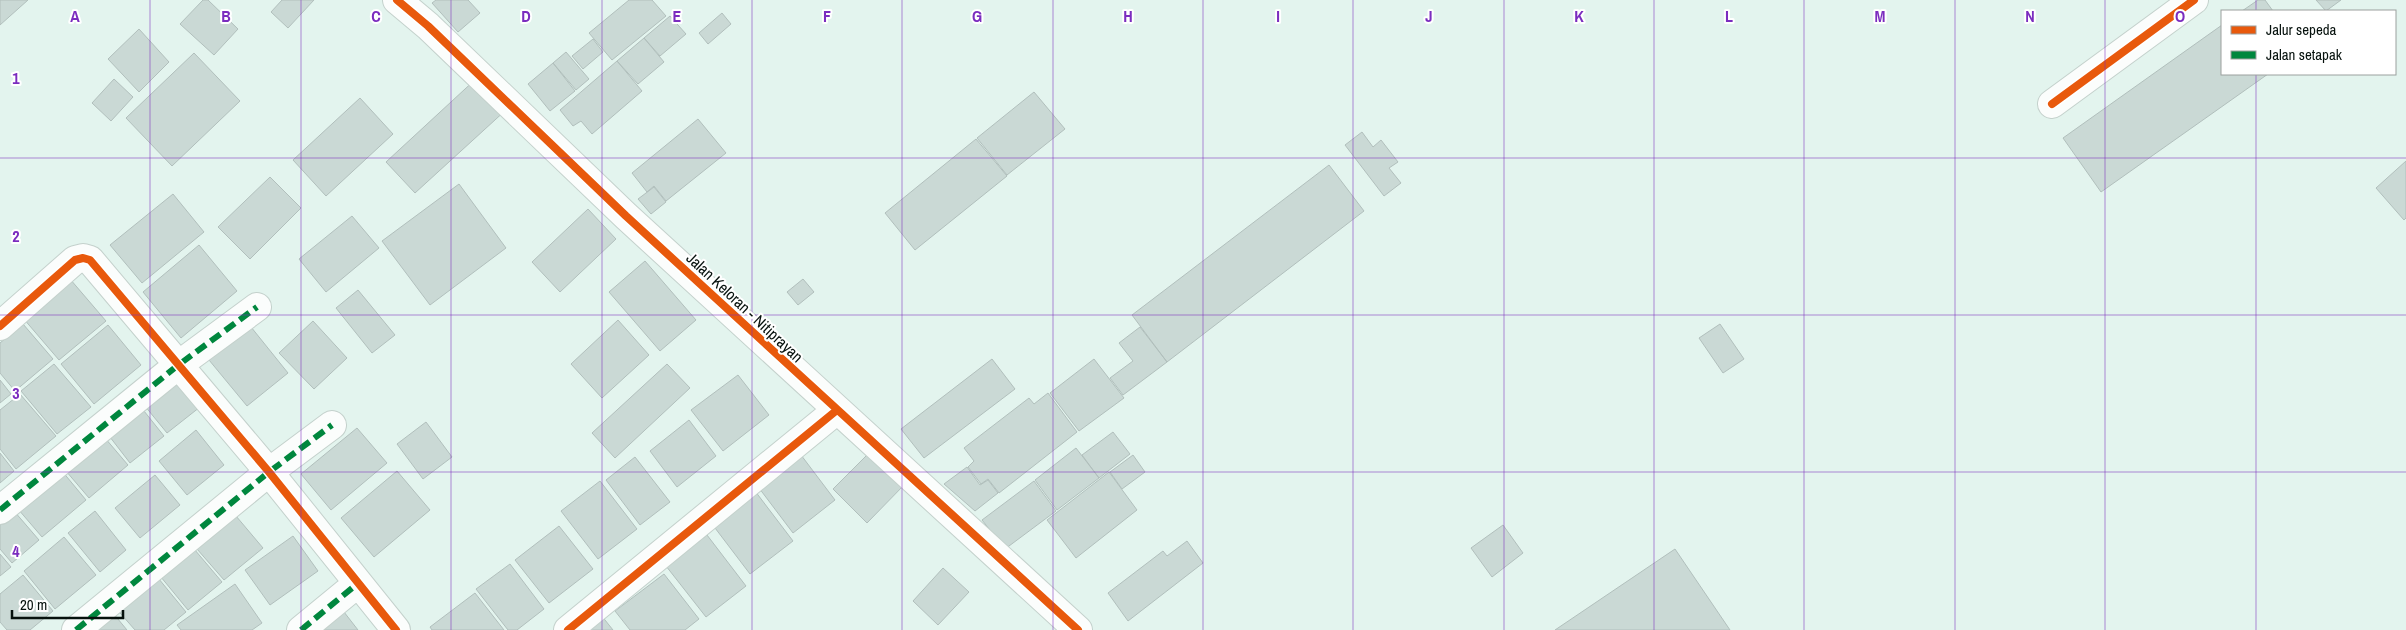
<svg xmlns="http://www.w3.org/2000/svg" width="2406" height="630" viewBox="0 0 2406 630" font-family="'Archivo Narrow',sans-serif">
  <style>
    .building { fill: #cad9d5; stroke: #b1bfbc }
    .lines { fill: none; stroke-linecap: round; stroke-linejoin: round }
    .street-casing { stroke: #c4d1cc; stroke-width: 30 }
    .street { stroke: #fbfdfc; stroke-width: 28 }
    .quiet { stroke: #00873e; stroke-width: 6; stroke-dasharray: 12 6; stroke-linecap: butt }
    .cycleway-casing { stroke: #fff; stroke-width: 11 }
    .cycleway { stroke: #e8590c; stroke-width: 8 }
    .grid { fill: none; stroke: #7b2cbf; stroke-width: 1; stroke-opacity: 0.55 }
    .labels { text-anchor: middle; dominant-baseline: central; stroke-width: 4; stroke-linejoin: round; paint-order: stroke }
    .street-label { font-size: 16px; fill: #06110d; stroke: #fff }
    .grid-label { font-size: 16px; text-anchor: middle; font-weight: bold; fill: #7b2cbf; stroke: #fff; stroke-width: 4; stroke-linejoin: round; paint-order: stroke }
  </style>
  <rect width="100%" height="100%" fill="#e3f4ee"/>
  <path class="building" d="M0,0H28L0,25Z
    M203,0H208L238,29L214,55L180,24Z
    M282,0H314L288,28L271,12Z
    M436,0H468L480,13L458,32L432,3Z
    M629,0H652L666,16L612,60L589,33Z
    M2258,0H2265L2273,11H2242Z
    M2316,0H2341L2326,11Z
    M722,13L731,24L708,44L699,33Z
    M670,16L686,34L660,56L644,38Z
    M2222,25V74H2268L2101,192L2063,138Z
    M139,29L169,62L139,92L108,59Z
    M644,38L664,62L638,84L617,61Z
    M593,39L603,52L583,69L572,56Z
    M566,52L589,79L576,90L553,63Z
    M194,53L240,101L172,166L126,118Z
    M617,61L642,91L592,134L581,121L573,126L560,110Z
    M553,63L575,91L550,111L528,84Z
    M478,77L507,109L415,193L386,162Z
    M114,79L133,97L111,121L92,103Z
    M1034,92L1065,129L1007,175L977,138Z
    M360,98L393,134L326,196L293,160Z
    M698,119L726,153L666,201L654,186L647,192L632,173Z
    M1362,132L1373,147L1381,140L1398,162L1389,168L1401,183L1384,196L1345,145Z
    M976,139L1007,176L915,250L885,213Z
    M2406,161V218L2404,220L2376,188Z
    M1329,165L1364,211L1167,362L1132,315Z
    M270,177L301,208L250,259L218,227Z
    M459,184L506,248L430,305L382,241Z
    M654,187L666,202L651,214L638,199Z
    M173,194L204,232L142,283L110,245Z
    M588,209L616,239L560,292L532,262Z
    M352,216L379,248L326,292L299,259Z
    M199,245L237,291L181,338L143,292Z
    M645,261L696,320L660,351L609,292Z
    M70,279L106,321L59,360L23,318Z
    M803,279L814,292L798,305L787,292Z
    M358,290L395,335L372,353L336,308Z
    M618,320L649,355L602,398L571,364Z
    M313,321L347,358L314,389L279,353Z
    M23,324L53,359L15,391L0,373V343Z
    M1720,324L1744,359L1723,373L1699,338Z
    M108,325L141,365L94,404L61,364Z
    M251,327L288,373L247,406L209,360Z
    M1140,327L1167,362L1123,395L1110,378L1133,361L1119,343Z
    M992,359L1015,389L924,458L901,429Z
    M1094,359L1124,398L1079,431L1050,393Z
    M54,364L91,407L57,434L21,391Z
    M667,364L690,388L615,458L592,433Z
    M173,373L200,407L167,433L140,400Z
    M738,375L769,415L723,451L691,410Z
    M0,380L11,394L0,403Z
    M1048,393L1077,432L999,493L988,479L981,484L968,467L974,461L964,448L1029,398L1034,404Z
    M20,394L56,436L16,469L0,449V410Z
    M136,401L164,436L130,463L103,428Z
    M689,420L716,456L677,487L650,451Z
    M426,422L452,457L423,479L397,444Z
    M357,428L387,463L331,510L301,474Z
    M196,430L224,465L187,495L159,461Z
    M99,431L128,465L89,498L60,464Z
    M1113,432L1130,454L1099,478L1082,455Z
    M1076,448L1099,478L1057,510L1035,480Z
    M872,450L906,483L867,523L833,489Z
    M0,453L14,471L0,483Z
    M801,455L835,500L793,533L759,488Z
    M1133,455L1145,472L1122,489L1110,472Z
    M635,457L670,502L640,525L606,480Z
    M57,465L86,500L42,537L12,502Z
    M967,467L980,485L988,480L998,493L975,511L944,484Z
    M397,471L430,510L374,557L341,518Z
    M1109,472L1137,510L1076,558L1047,520Z
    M155,475L180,505L140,538L115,508Z
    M600,481L637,529L598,559L561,511Z
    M1034,481L1056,511L1005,549L982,520Z
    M755,491L793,541L750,574L712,524Z
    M14,511L39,540L12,563L0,549V523Z
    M95,511L126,550L100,572L68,533Z
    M236,516L263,548L224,580L197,549Z
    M1503,525L1523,553L1492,577L1471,548Z
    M559,526L593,569L549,603L515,560Z
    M707,535L746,586L706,617L666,566Z
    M293,536L318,571L270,605L245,570Z
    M64,537L96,575L55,609L24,571Z
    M1187,541L1203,563L1128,621L1108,593L1163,551L1167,556Z
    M189,543L222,582L188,610L156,571Z
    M1675,549L1730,630H1555Z
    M0,554L11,567L0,576Z
    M510,564L544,609L517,630H508L476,589Z
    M943,568L969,592L938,625L913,601Z
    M154,573L186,612L164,630H135L114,606Z
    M664,574L699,619L685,630H630L615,611Z
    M23,575L53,611L30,630H7L0,622V594Z
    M235,584L262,623L252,630H181L177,625Z
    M475,593L504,630H432L430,627Z
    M108,607L127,630H80Z
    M344,612L358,630H321Z
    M601,615L613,630H581Z"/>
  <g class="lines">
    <defs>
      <path id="street" d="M397,0L428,26L626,216L1078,630
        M2052,104L2194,0
        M0,326L75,260L83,258L90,260L269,472L396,630
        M0,510L177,366L257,307
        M76,630L269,472L332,425
        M301,630L357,584
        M568,630L837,410"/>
    </defs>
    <use href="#street" class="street-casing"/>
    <use href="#street" class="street"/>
    <path class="quiet" d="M0,510L177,366L257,307
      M76,630L269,472L332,425
      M301,630L357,584"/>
    <defs>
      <path id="cycleway" d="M397,0L428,26L626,216L1078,630
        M2052,104L2194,0
        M0,326L75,260L83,258L90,260L269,472L396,630
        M568,630L837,410"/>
    </defs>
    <use href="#cycleway" class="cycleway-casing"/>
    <use href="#cycleway" class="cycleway"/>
  </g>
  <path class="grid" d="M150,0V630M301,0V630M451,0V630M602,0V630M752,0V630M902,0V630M1053,0V630M1203,0V630M1353,0V630M1504,0V630M1654,0V630M1804,0V630M1955,0V630M2105,0V630M2256,0V11M2256,74V630M0,158H2406M0,315H2406M0,472H2406"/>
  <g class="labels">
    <g class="street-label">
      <text transform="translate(745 307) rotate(43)">Jalan Keloran - Nitiprayan</text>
    </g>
  </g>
  <g class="grid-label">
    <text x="75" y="22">A</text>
    <text x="226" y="22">B</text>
    <text x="376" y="22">C</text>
    <text x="526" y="22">D</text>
    <text x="677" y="22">E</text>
    <text x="827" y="22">F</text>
    <text x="977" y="22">G</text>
    <text x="1128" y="22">H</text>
    <text x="1278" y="22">I</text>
    <text x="1429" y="22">J</text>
    <text x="1579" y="22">K</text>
    <text x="1729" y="22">L</text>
    <text x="1880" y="22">M</text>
    <text x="2030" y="22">N</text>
    <text x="2180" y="22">O</text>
    <text x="16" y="84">1</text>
    <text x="16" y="242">2</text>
    <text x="16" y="399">3</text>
    <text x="16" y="557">4</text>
  </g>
  <rect x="2221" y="10" width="175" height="65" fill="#ffffff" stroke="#9ba09e"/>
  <rect x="2231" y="26" width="25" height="8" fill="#e8590c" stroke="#9ba09e"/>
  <text x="2266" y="35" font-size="15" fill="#06110d">Jalur sepeda</text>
  <rect x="2231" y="51" width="25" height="8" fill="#00873e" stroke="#9ba09e"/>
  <text x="2266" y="60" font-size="15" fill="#06110d">Jalan setapak</text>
  <path d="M12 610v8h111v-8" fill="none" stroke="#06110d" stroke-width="2.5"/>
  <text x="20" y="610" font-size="15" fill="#06110d" stroke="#ffffff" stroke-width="4" paint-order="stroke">20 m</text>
</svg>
